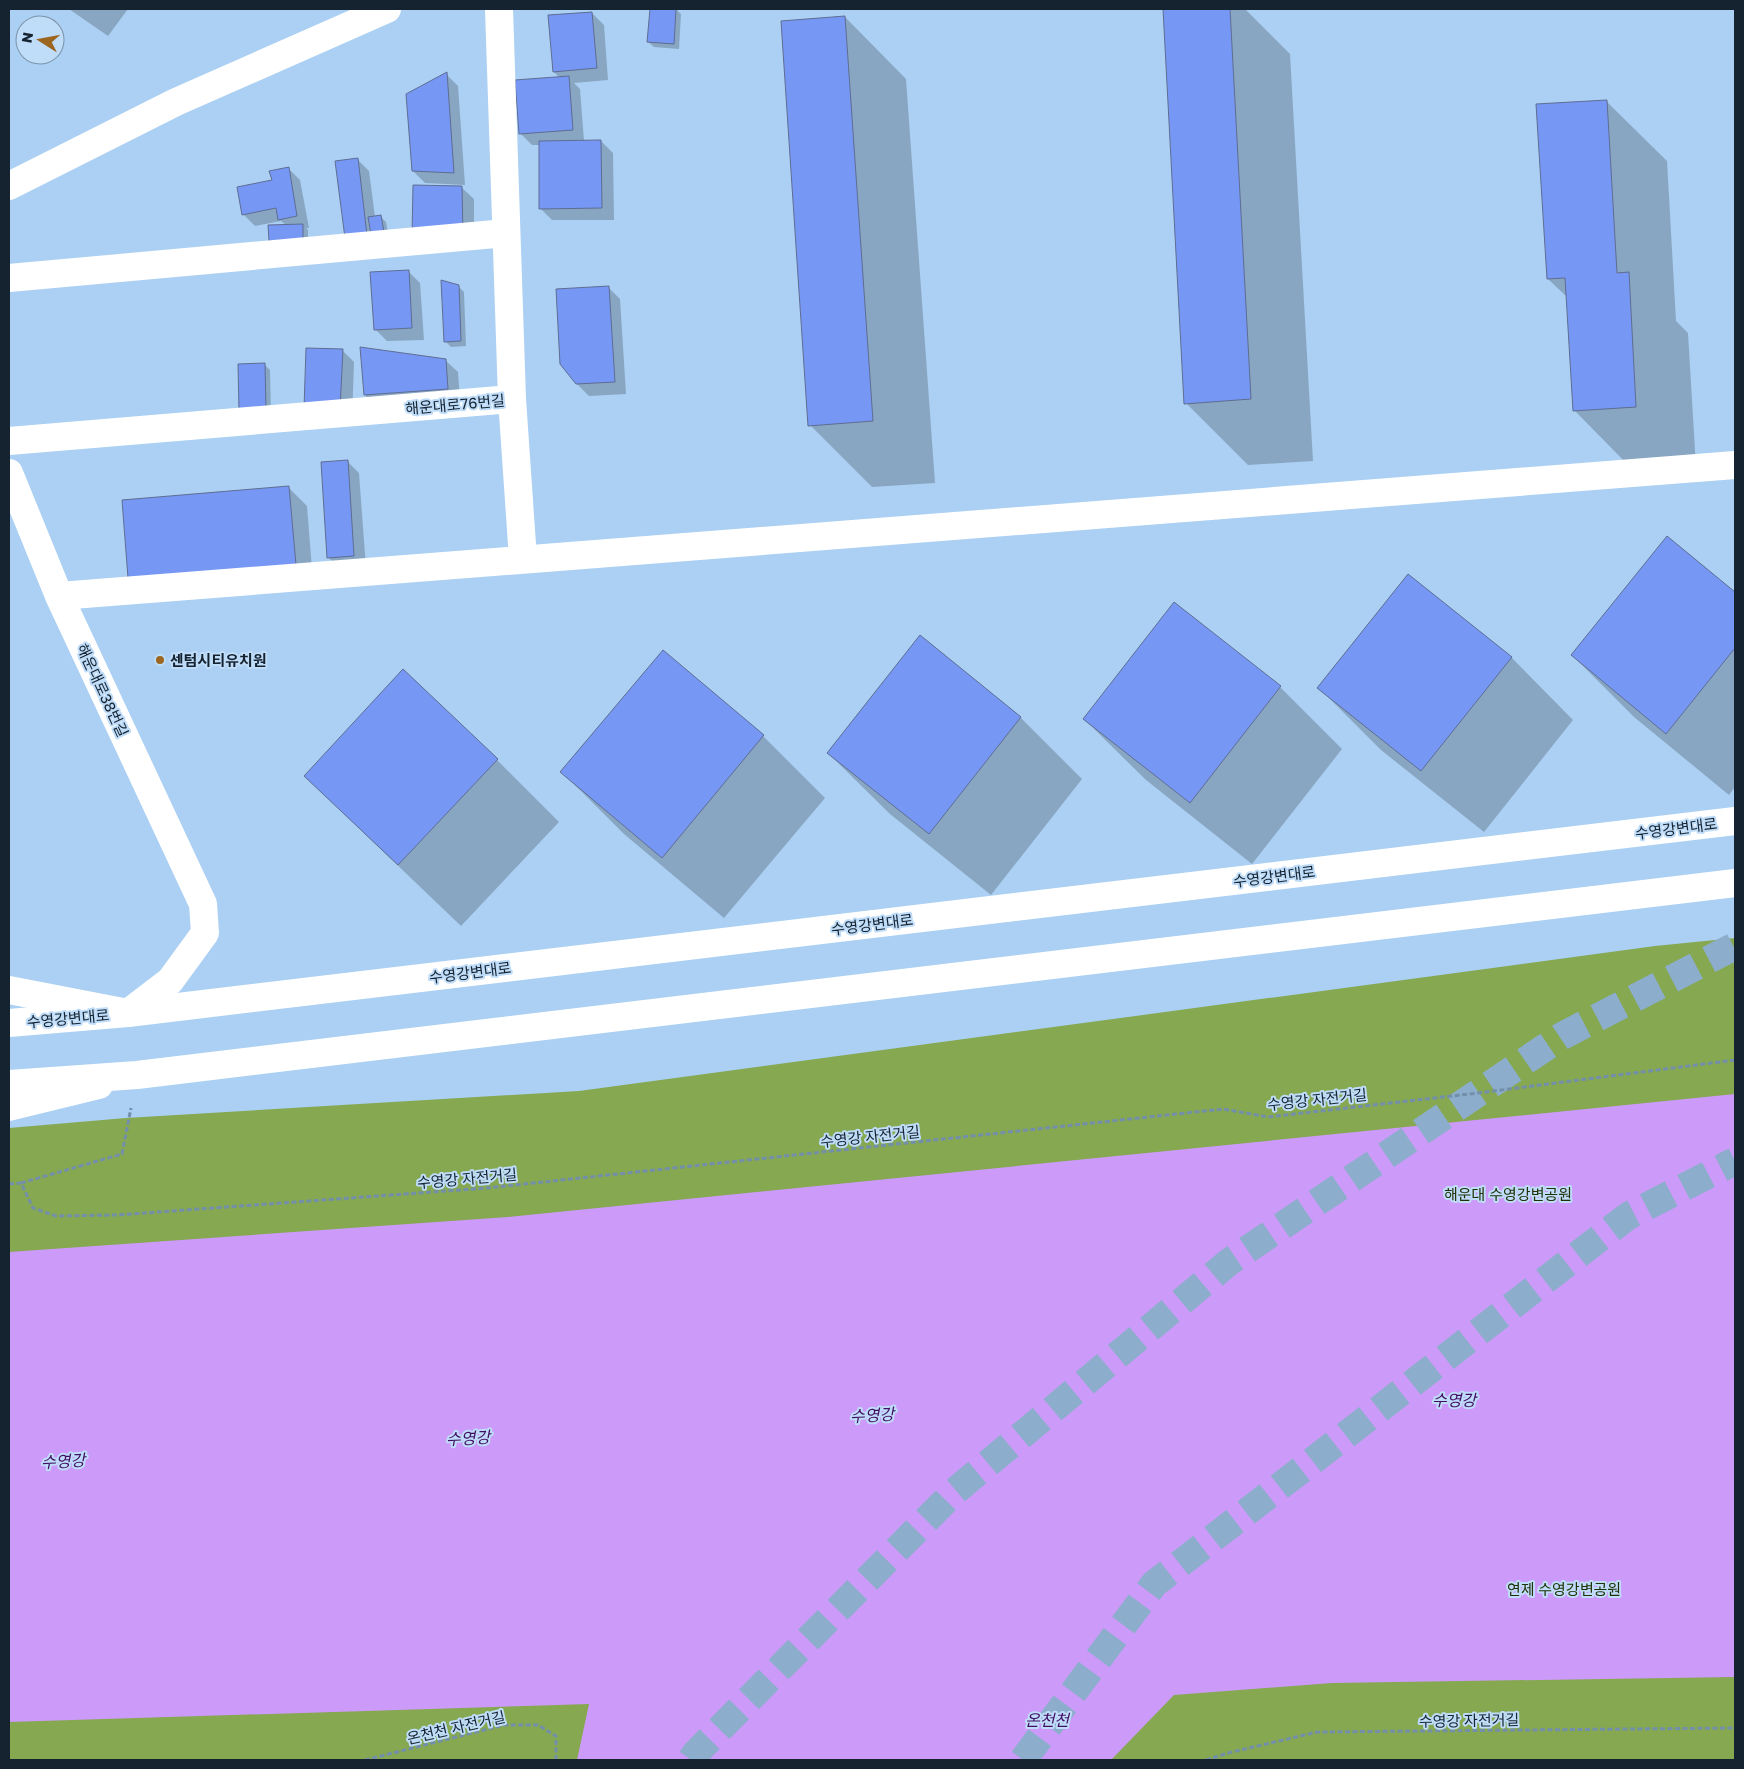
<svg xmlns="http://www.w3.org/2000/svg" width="1744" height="1769" viewBox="0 0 1744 1769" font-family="'Golos Text','Noto Sans KR',sans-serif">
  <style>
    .green { fill: #85a850 }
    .water { fill: #cc9af9 }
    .shadow { fill: #0003 }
    .building { fill: #7698f4; stroke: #5e6d93 }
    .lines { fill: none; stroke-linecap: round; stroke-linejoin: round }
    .highway-tunnel { stroke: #8dadcc; stroke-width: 28; stroke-dasharray: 28 14; stroke-linecap: butt }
    .path { stroke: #738faa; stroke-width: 3; stroke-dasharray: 5 2.5; stroke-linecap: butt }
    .street { stroke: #fff; stroke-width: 28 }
    .secondary { stroke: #fff; stroke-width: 28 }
    .poi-dot { fill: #9c6520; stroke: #bfdcf9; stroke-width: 2 }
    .labels { text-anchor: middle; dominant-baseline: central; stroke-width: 4; stroke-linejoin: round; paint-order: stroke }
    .street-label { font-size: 15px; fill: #152330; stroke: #bfdcf9 }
    .poi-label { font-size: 15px; font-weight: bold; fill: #152330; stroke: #bfdcf9; text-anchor: start }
    .park-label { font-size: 15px; fill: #213105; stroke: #bfdcf9 }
    .water-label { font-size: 16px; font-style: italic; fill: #410e62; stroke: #bfdcf9 }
  </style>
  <rect width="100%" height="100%" fill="#abd0f3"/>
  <path class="green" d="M1735,938V1760H9V1128L126,1118L579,1091L1655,946Z"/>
  <path class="water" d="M1735,1094V1677L1332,1683L1174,1695L1111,1760H577L589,1704L9,1722V1252L508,1217Z"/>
  <path class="shadow" d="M69,9H128L108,36Z
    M651,9H676L681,14L679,49L654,47L648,42Z
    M1164,9H1245L1290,54L1313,461L1248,465L1186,403Z
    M592,13L604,25L608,80L574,83L580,89L584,141H601L613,153L614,220H552L540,208V145H532L520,133L560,78L554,72Z
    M845,17L906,79L935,483L872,487L810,425Z
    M446,74L458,86L465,185L425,183L413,171Z
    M1606,101L1667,161L1676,321L1688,333L1696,467L1634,471L1574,410L1568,298L1548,279L1538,105Z
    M357,159L369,171L375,217L380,216L386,222L390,243L358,250Z
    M288,168L300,180L309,228H306L308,230V244L281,221L255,226L243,214L273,181Z
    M461,187L474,199V246H426Z
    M408,271L420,283L424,340L387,341L375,329Z
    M458,286L464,292L466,346L451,347L445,341Z
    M608,287L620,299L626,394L589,396L577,384Z
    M342,350L354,362L352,421L317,420Z
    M445,360L458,372L460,401L377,407L365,395Z
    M264,364L270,370L271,416H246Z
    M347,461L359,473L366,568L341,570L329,558Z
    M289,488L307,506L313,582L148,595Z
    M1667,538L1735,594V787L1729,795L1634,717L1572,655Z
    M1408,575L1512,658L1573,720L1484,832L1381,750L1319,688Z
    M1174,604L1280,687L1342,749L1252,864L1146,780L1084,719Z
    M920,637L1021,718L1082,779L991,895L890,814L828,753Z
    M664,651L763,736L825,798L724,918L624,834L562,772Z
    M497,760L559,822L461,926L368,837L306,776Z"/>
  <path class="building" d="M650,9H676L674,44L647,42Z
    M1163,9H1230L1251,399L1184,404Z
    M592,12L597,68L553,72L548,15Z
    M845,16L873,421L808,426L781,21Z
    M447,72L454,173L412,171L406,94Z
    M569,76L573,130L519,134L515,80Z
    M1607,100L1617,273L1629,272L1636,407L1573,411L1565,278L1547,279L1536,104Z
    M601,140L602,208L539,209V141Z
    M358,158L367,235L345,238L335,161Z
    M289,167L297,216L278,220L276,208L242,215L237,187L272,180L269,171Z
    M413,185L462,186L463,235H412Z
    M381,215L385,238L372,240L368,217Z
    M303,224V239L269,241L268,225Z
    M409,270L412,328L374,330L370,272Z
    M441,280L459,285L461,341L444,342Z
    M609,286L615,382L576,384L560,364L556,289Z
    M360,347L446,359L448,389L364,395Z
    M306,348L343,349L340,410L304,408Z
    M265,363L266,411H239L238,364Z
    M348,460L354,556L327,558L321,462Z
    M289,486L296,565L128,578L122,500Z
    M1667,536L1735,592V648L1666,734L1571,655Z
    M1408,574L1512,657L1421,771L1317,688Z
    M1174,602L1281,686L1190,803L1083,719Z
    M920,635L1021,717L929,834L827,753Z
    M663,650L764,735L662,858L560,772Z
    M403,669L498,759L398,865L304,776Z"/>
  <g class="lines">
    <path class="highway-tunnel" d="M691,1760L696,1753L954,1492L1229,1262L1562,1036L1735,946
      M1023,1760L1154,1584L1628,1216L1735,1161"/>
    <path class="path" d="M21,1183L122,1154L131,1108
      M9,1184L21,1183L33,1208L56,1216L117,1215L487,1188L1223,1109L1268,1117L1478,1093L1735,1060
      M365,1760L504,1725H538L556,1736V1760
      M1206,1760L1228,1753L1317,1732L1735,1728"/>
    <path class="street" d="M499,9L512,399L523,559
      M9,186L176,102L387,9
      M9,278L506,233
      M9,441L512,399
      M9,473L59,596L203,904L205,933L170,981L128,1013L9,990
      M59,596L1735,465
      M9,1107L99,1085"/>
    <path class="secondary" d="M9,1023L128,1013L1735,821
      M9,1084L137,1075L1735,883"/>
  </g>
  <circle class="poi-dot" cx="160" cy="660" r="5"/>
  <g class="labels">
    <g class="street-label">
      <text transform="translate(455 404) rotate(-5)">해운대로76번길</text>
      <text transform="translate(103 690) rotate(65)">해운대로38번길</text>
      <text transform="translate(1676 828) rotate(-7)">수영강변대로</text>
      <text transform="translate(1274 876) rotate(-7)">수영강변대로</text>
      <text transform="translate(872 924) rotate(-7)">수영강변대로</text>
      <text transform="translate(470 972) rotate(-7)">수영강변대로</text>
      <text transform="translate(68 1018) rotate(-5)">수영강변대로</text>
      <text transform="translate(1317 1099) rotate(-6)">수영강 자전거길</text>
      <text transform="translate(870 1136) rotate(-6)">수영강 자전거길</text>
      <text transform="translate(467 1178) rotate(-5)">수영강 자전거길</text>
      <text transform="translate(1469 1720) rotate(-1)">수영강 자전거길</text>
      <text transform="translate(456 1727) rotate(-13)">온천천 자전거길</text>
    </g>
    <g class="poi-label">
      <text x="170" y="660">센텀시티유치원</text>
    </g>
    <g class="park-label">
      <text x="1508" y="1194">해운대 수영강변공원</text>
      <text x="1564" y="1589">연제 수영강변공원</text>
    </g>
    <g class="water-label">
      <text x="1454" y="1400">수영강</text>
      <text transform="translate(872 1415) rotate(-3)">수영강</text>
      <text transform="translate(468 1438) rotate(-3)">수영강</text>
      <text transform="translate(63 1461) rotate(-3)">수영강</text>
      <text x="1047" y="1720">온천천</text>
    </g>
  </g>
  <rect width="1744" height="1769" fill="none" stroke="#152330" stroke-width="20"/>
  <g transform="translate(40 40) rotate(281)"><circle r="24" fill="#bfdcf9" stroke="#7b92a9"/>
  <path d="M0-4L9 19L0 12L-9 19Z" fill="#9c6520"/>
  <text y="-8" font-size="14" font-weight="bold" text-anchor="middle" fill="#152330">N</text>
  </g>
</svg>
